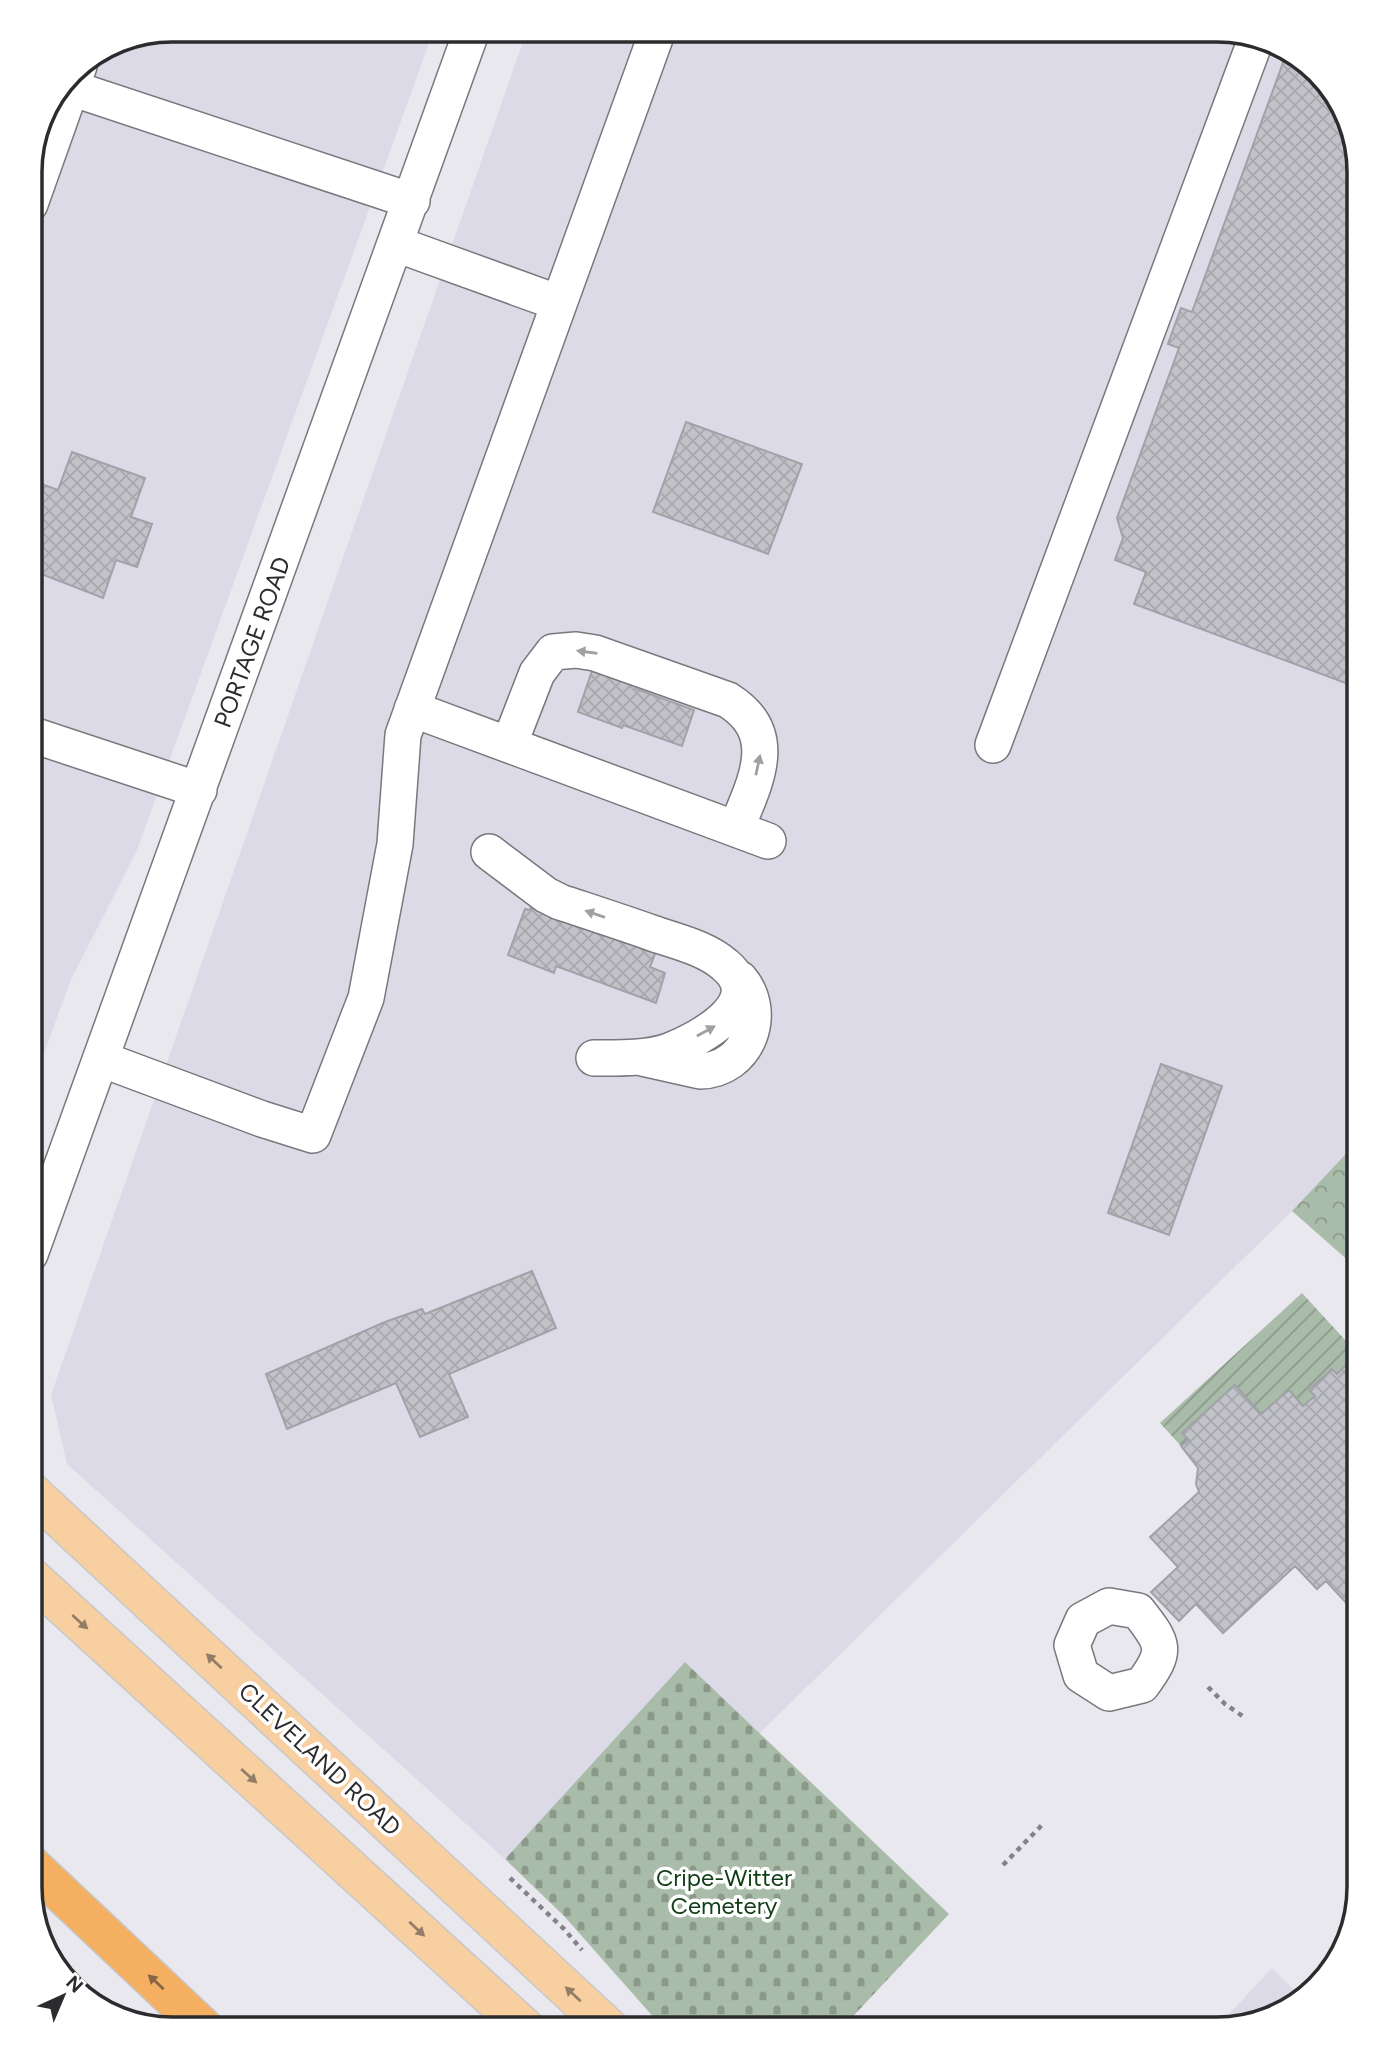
<svg xmlns="http://www.w3.org/2000/svg" width="1389" height="2059" viewBox="0 0 1389 2059" font-family="Figtree,sans-serif">
  <style>
    .built { fill: #dddae8 }
    .forest { fill: url(#forest-crowns) }
    .cemetery { fill: url(#cemetery-stones) }
    .garden { fill: url(#garden-furrows) }
    .building { fill: url(#building-cross-hatch); stroke: #a1a1a8; stroke-width: 2 }
    .lines { fill: none; stroke-linecap: round; stroke-linejoin: round }
    .minor-casing { stroke: #79787e; stroke-width: 38 }
    .major-casing { stroke: #c8c8c9; stroke-width: 41 }
    .highway-casing { stroke: #c8c8c9; stroke-width: 41 }
    .path { stroke: #838287; stroke-width: 4.5; stroke-dasharray: 5 5; stroke-linecap: butt }
    .minor { stroke: #fff; stroke-width: 35 }
    .major { stroke: #f8cfa0; stroke-width: 38 }
    .highway { stroke: #f4af61; stroke-width: 38 }
    .oneway { fill: #a0a0a1 }
    .oneway2 { fill: #927d67 }
    .oneway3 { fill: #866645 }
    .labels { text-anchor: middle; dominant-baseline: central; stroke-width: 7; stroke-linejoin: round; paint-order: stroke }
    .street-label { font-size: 24px; fill: #2c2b2e; stroke: #fff }
    .park-label { font-size: 24px; fill: #113d15; stroke: #fff }
    .rim { fill: none; stroke: #2c2b2e; stroke-width: 3.5 }
  </style>
  <defs>
    <pattern id="forest-crowns" width="20" height="18" patternUnits="userSpaceOnUse" patternTransform="scale(1.75)"><rect width="20" height="18" fill="#a9bca9"/><path d="M2 6a3 3 0 1 1 6 0M12 15a3 3 0 1 1 6 0" fill="none" stroke="#8a998a"/></pattern>
    <pattern id="cemetery-stones" width="16" height="16" patternUnits="userSpaceOnUse" patternTransform="scale(1.75)"><rect width="16" height="16" fill="#a9bca9"/><path d="M2 7V4a2 2 0 0 1 4 0v3zM10 15v-3a2 2 0 0 1 4 0v3z" fill="#8a998a"/></pattern>
    <pattern id="garden-furrows" width="10" height="10" patternUnits="userSpaceOnUse" patternTransform="scale(1.75)"><rect width="10" height="10" fill="#a9bca9"/><path d="M-1 1l2-2M0 10L10 0M9 11l2-2" fill="none" stroke="#8a998a"/></pattern>
    <pattern id="building-cross-hatch" width="8" height="8" patternUnits="userSpaceOnUse" patternTransform="scale(1.75)"><rect width="8" height="8" fill="#c2c2c9"/><path d="M0 0l8 8M0 8l8-8" fill="none" stroke="#a7a7ad"/></pattern>
  </defs>
  <rect width="100%" height="100%" fill="#eae8ef"/>
  <path class="built" d="M173,30H434L137,850L70,982L30,1092V164L41,118L72,71L118,40Z
    M527,30H1225L1288,49L1340,101L1359,173V1140L1292,1211L759,1734L685,1663L505,1859L67,1464L51,1395Z
    M1272,1968L1301,1997L1288,2010L1215,2029Z"/>
  <path class="forest" d="M1359,1140V1270L1292,1211Z"/>
  <path class="cemetery" d="M685,1662L949,1914L841,2029H664L564,1916L505,1859Z"/>
  <path class="garden" d="M1302,1293L1358,1354L1337,1374L1332,1369L1310,1389L1315,1396L1303,1406L1289,1390L1261,1414L1235,1385L1183,1433L1189,1440L1181,1446L1160,1423Z"/>
  <path class="building" d="M1288,49L1340,101L1359,172V688L1134,604L1146,572L1115,560L1123,538L1117,518L1179,348L1168,344L1181,308L1192,312Z
    M686,422L802,464L768,554L653,512Z
    M72,452L145,478L131,517L152,524L137,567L116,560L103,598L31,570L43,534L30,529V480L58,490Z
    M593,668L638,684L636,689L694,710L682,746L623,725L622,728L578,712Z
    M533,900L658,946L650,967L665,973L656,1003L556,966L554,973L508,955L525,909L530,910Z
    M1161,1064L1222,1086L1169,1235L1108,1213Z
    M532,1271L556,1328L449,1374L468,1417L420,1437L396,1383L287,1429L266,1374L385,1322L422,1309L425,1314Z
    M1351,1360L1359,1369V1500L1357,1502L1359,1518L1357,1522L1359,1525V1601L1351,1608L1326,1581L1317,1589L1295,1566L1223,1633L1196,1604L1179,1621L1151,1592L1178,1567L1150,1537L1199,1492L1196,1484L1198,1468L1181,1446L1189,1440L1182,1433L1235,1385L1261,1414L1289,1390L1303,1406L1315,1396L1309,1390L1332,1369L1337,1374Z"/>
  <g class="lines">
    <defs>
      <path id="minor" d="M71,88L412,201
        M30,204L79,66
        M396,244L559,303
        M412,709L768,841
        M30,734L199,790
        M509,745L537,673L553,652L576,650L595,653L728,700C782,734 755,782 736,829
        M993,745L1256,39
        M489,852L546,895L560,902C590,912 621,922 652,933C675,941 706,948 725,965C769,1002 700,1039 669,1051C645,1059 618,1058 594,1058
        M642,1058L700,1071C748,1070 769,1013 740,979
        M101,1059L262,1119L313,1135L366,998L395,844L403,735L658,30
        M30,1254L472,30
        M1109,1606L1138,1611C1164,1644 1168,1650 1142,1685L1109,1693L1081,1675L1072,1645L1083,1620Z"/>
      <path id="major" d="M30,1491L610,2029
        M30,1576L526,2029"/>
      <path id="highway" d="M30,1864L205,2029"/>
    </defs>
    <use href="#minor" class="minor-casing"/>
    <use href="#major" class="major-casing"/>
    <use href="#highway" class="highway-casing"/>
    <path class="path" d="M1208,1687L1225,1704L1244,1717
      M1003,1865L1042,1825
      M510,1878L564,1929L582,1950"/>
    <use href="#minor" class="minor"/>
    <use href="#major" class="major"/>
    <use href="#highway" class="highway"/>
  </g>
  <defs><path id="oneway-solid" d="M-6-.8H1V-3.2L6.5 0L1 3.2V.8H-6Z" transform="scale(1.75)"/></defs>
  <g class="oneway">
    <use href="#oneway-solid" transform="translate(587 652) rotate(-172)"/>
    <use href="#oneway-solid" transform="translate(758 765) rotate(-78)"/>
    <use href="#oneway-solid" transform="translate(595 914) rotate(-161)"/>
    <use href="#oneway-solid" transform="translate(706 1031) rotate(-29)"/>
  </g>
  <g class="oneway2">
    <use href="#oneway-solid" transform="translate(80 1622) rotate(42)"/>
    <use href="#oneway-solid" transform="translate(214 1661) rotate(-137)"/>
    <use href="#oneway-solid" transform="translate(249 1776) rotate(42)"/>
    <use href="#oneway-solid" transform="translate(417 1929) rotate(43)"/>
    <use href="#oneway-solid" transform="translate(573 1994) rotate(-137)"/>
  </g>
  <use class="oneway3" href="#oneway-solid" transform="translate(156 1982) rotate(-137)"/>
  <g class="labels">
    <g class="street-label">
      <text transform="translate(252 642) rotate(-70)">PORTAGE ROAD</text>
      <text transform="translate(320 1759) rotate(43)">CLEVELAND ROAD</text>
    </g>
    <g class="park-label">
      <text x="724" y="1877">Cripe-Witter<tspan x="724" dy="28">Cemetery</tspan></text>
    </g>
  </g>
  <path d="M0 0H1389V2059H0ZM172 42H1217A130 130 0 0 1 1347 172V1887A130 130 0 0 1 1217 2017H172A130 130 0 0 1 42 1887V172A130 130 0 0 1 172 42Z" fill="#fff" fill-rule="evenodd"/>
  <path class="rim" d="M172 42H1217A130 130 0 0 1 1347 172V1887A130 130 0 0 1 1217 2017H172A130 130 0 0 1 42 1887V172A130 130 0 0 1 172 42Z"/>
  <g transform="translate(63 1996) rotate(44)" stroke="#ffffff" stroke-width="5" paint-order="stroke">
  <path d="M0-5L12 26L0 18L-12 26Z" fill="#2c2b2e"/>
  <text y="-10" font-size="19" font-weight="bold" text-anchor="middle" fill="#2c2b2e">N</text>
  </g>
</svg>
